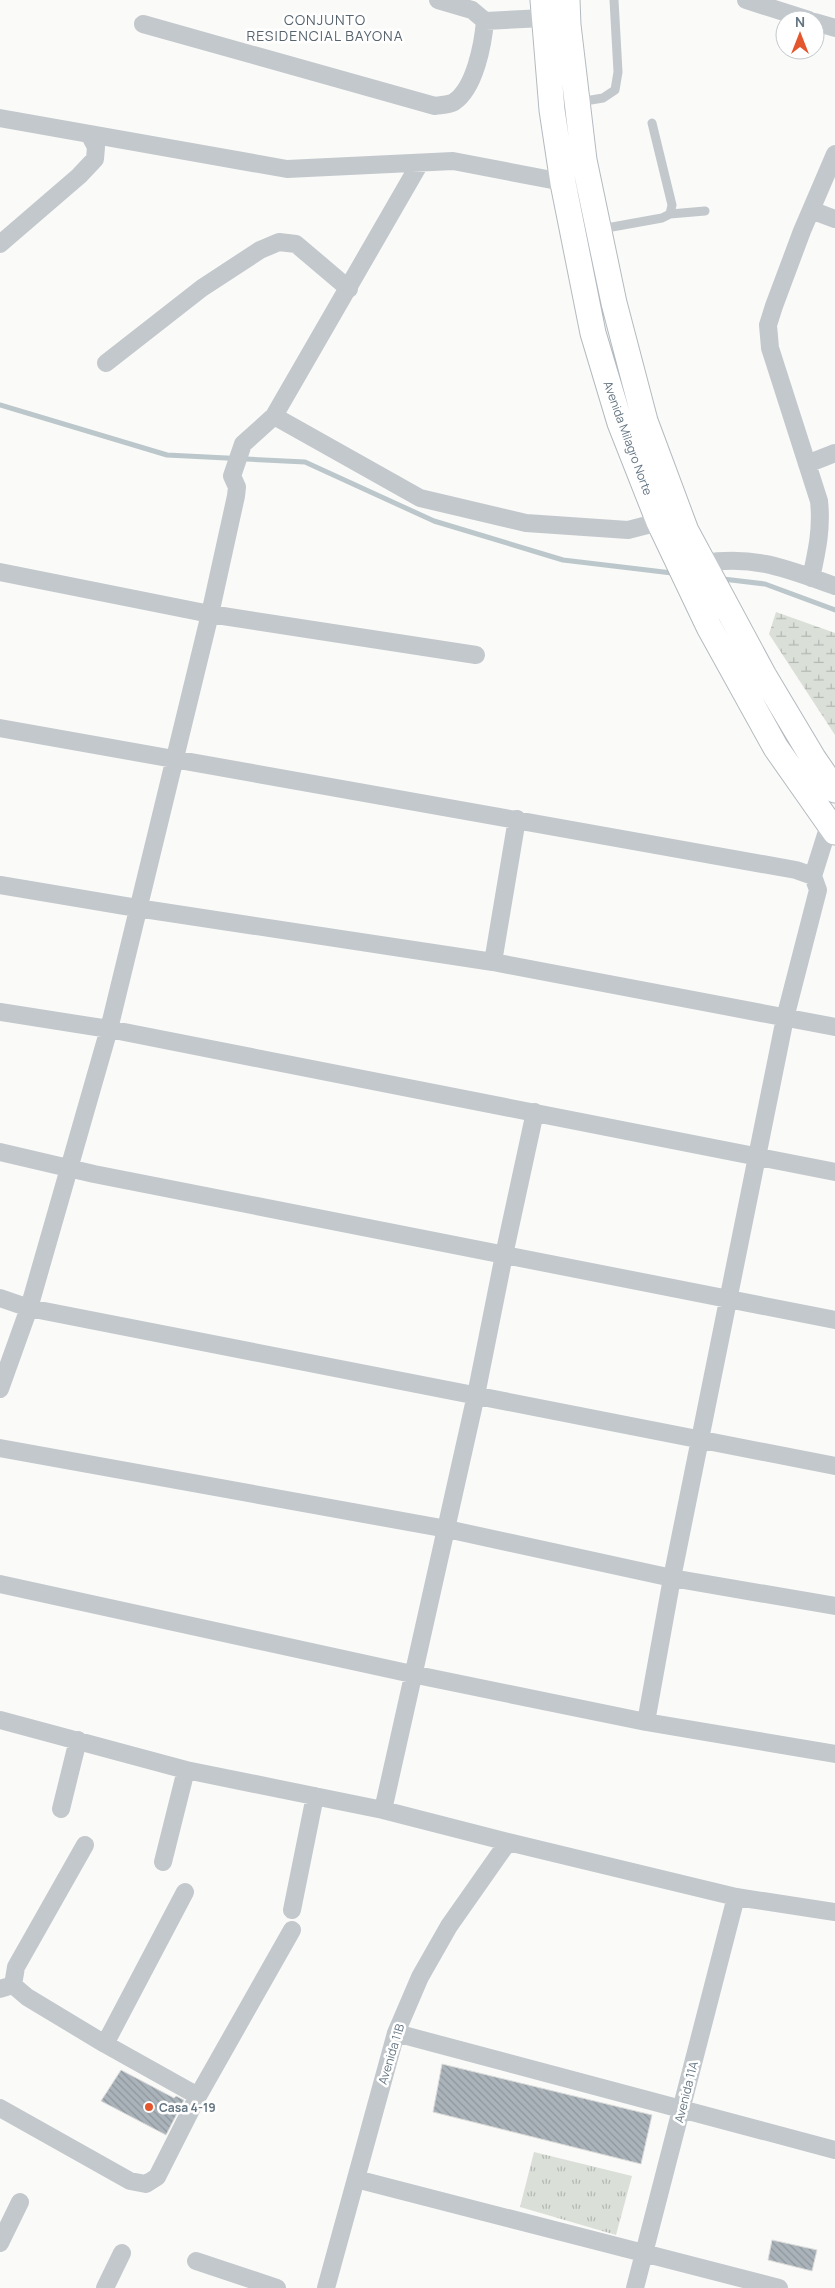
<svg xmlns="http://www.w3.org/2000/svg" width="835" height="2288" viewBox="0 0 835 2288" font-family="Manrope,sans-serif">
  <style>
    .grass { fill: url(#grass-tufts) }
    .wetland { fill: url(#wetland-marsh) }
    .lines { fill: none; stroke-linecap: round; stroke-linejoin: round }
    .stream { stroke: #bbc7cb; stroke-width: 5 }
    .building { fill: url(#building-back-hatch); stroke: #dcdcda }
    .secondary-casing { stroke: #b3babf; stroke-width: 27 }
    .lane { stroke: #c3c8cc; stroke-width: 9 }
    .street { stroke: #c3c8cc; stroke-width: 18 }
    .secondary { stroke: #fff; stroke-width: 25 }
    .poi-dot { fill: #e4572e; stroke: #fff; stroke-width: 2 }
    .labels { text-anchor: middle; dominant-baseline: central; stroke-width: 5; stroke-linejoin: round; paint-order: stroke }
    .street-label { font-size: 12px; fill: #657683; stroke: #fff }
    .poi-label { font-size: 12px; font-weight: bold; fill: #657683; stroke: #fff; text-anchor: start }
    .neighbourhood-label { font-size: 14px; letter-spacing: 1px; fill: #57646e; stroke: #fff }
  </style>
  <defs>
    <pattern id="grass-tufts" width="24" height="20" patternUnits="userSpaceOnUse" patternTransform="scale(1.25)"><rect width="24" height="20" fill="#dadfd7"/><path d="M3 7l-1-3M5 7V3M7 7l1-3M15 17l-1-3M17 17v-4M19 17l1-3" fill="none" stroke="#b4b9b4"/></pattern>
    <pattern id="wetland-marsh" width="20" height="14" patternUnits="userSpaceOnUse" patternTransform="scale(1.25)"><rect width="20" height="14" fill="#dadfd7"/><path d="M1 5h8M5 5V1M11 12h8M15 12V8" fill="none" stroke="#b4b9b4"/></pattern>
    <pattern id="building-back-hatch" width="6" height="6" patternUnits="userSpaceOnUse" patternTransform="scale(1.25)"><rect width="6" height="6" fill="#aab3b9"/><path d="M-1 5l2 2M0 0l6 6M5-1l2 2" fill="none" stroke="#8e969c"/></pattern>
  </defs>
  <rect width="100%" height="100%" fill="#fafaf8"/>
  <path class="grass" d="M534,2152L632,2176L616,2235L520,2207Z"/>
  <path class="wetland" d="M776,612L835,633V735L769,634Z"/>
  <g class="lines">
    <path class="stream" d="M0,405L167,455L305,462L434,521L563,560L672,573
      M723,579L765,584L835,610"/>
  </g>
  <path class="building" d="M442,2064L652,2115L641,2164L433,2112Z
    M121,2070L174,2098L176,2096L184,2100L166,2135L101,2101Z
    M772,2240L817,2250L812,2271L768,2260Z"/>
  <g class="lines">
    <defs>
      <path id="secondary" d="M543,0L552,110L563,183L593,333L620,423L659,522L709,627L776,748L835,832
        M567,0L568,25L584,160L614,303L645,421L686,531L764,676L813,758L835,790"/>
    </defs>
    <use href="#secondary" class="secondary-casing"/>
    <path class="lane" d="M579,102L603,98L615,90L618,72L614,0
      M652,123L672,205L670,214
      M601,229L662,218L670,214L705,211"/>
    <path class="street" d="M438,0L472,10L485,21L544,18
      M746,0L809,20
      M815,22L835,28
      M143,24L435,106C440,105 449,105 454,102C475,88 483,44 485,21
      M0,118L287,169L453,161L573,184
      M420,163L274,416L420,498L526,523L628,530L659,522
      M811,210L835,219
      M0,244L79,176L95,159L96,147L89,134
      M106,363L202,288L260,250L279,242L296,244L349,289
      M807,464L835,453
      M703,563C756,555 787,569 835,586
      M0,572L210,614L476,655
      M811,578C817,551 822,528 819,501L770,348L768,325L774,306L802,231L835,154
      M0,728L796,870L813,876
      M0,885L137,908L493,962L835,1027
      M493,962L517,819
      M0,1012L109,1029L835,1172
      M0,1152L94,1174L835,1320
      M0,1298L29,1308L835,1466
      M0,1389L29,1308L109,1029L210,614L236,496L237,487L232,476L243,444L274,416
      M0,1448L447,1529L672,1578L835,1606
      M0,1584L412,1674L646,1722L835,1754
      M0,1720L186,1770L383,1810L508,1842L736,1897L835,1912
      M646,1722L672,1578L785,1018L818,890L813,876L829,825
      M61,1809L78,1740
      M383,1810L476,1395L504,1255L535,1112
      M163,1862L186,1770
      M292,1910L315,1796
      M13,1985L27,1997L105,2044L198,2096
      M0,1989L13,1985L16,1967L85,1845
      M396,2033L835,2150
      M105,2044L185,1892
      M0,2108L130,2181L146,2184L157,2177L198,2096L292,1930
      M356,2179L779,2288
      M0,2243L20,2202
      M196,2261L277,2288
      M105,2288L122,2253
      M326,2288L396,2033L420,1977L449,1926L508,1842
      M635,2288L736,1897"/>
    <use href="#secondary" class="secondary"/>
  </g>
  <circle class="poi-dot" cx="149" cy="2107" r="5"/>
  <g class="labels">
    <g class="street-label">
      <text transform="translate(628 438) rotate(70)">Avenida Milagro Norte</text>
      <text transform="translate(391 2054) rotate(-73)">Avenida 11B</text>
      <text transform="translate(686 2092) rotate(-76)">Avenida 11A</text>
    </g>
    <g class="poi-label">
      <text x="159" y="2107">Casa 4-19</text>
    </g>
    <g class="neighbourhood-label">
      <text x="325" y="19">CONJUNTO<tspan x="325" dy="16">RESIDENCIAL BAYONA</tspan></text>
    </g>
  </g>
  <g transform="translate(800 35)"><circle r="24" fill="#ffffff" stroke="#c1c8cd"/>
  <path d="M0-4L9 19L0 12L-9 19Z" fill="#e4572e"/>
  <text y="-8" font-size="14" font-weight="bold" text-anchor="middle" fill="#657683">N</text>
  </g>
</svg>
